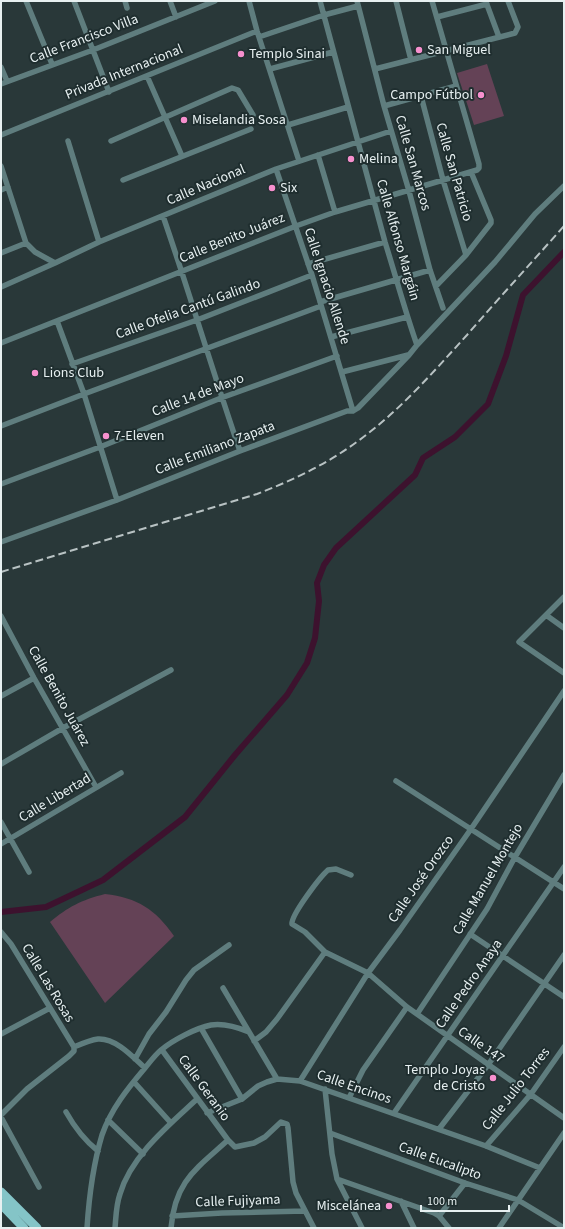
<svg xmlns="http://www.w3.org/2000/svg" width="565" height="1229" viewBox="0 0 565 1229" font-family="'Source Sans 3',sans-serif">
  <style>
    .green { fill: #644256 }
    .lines { fill: none; stroke-linecap: round; stroke-linejoin: round }
    .canal { stroke: #3d122e; stroke-width: 6 }
    .street { stroke: #5f7d7e; stroke-width: 5.5 }
    .primary { stroke: #84c4c7; stroke-width: 9 }
    .rail { stroke: #b8c2c3; stroke-width: 2; stroke-dasharray: 8 4; stroke-linecap: butt }
    .poi-dot { fill: #f790ce; stroke: #1f2e2f; stroke-width: 1.5 }
    .labels { text-anchor: middle; dominant-baseline: central; stroke-width: 4; stroke-linejoin: round; paint-order: stroke }
    .street-label { font-size: 14px; fill: #e7f0f1; stroke: #1f2e2f }
    .poi-label { font-size: 14px; fill: #e7f0f1; stroke: #1f2e2f; text-anchor: start }
  </style>
  <rect width="100%" height="100%" fill="#293839"/>
  <path class="green" d="M487,64L504,116L474,125L457,73Z
    M105,894C138,898 155,909 174,936L105,1003L50,922C68,907 81,900 105,894Z"/>
  <g class="lines">
    <path class="canal" d="M1,912L46,907L103,880L185,817L235,755L287,695L307,663L315,638L319,601L317,583L324,565L336,548L415,475L423,458L455,437L488,404L506,356L523,295L564,252"/>
    <path class="street" d="M26,1L52,64
      M74,1L109,92
      M125,1L127,8
      M170,1L176,17
      M249,1L257,31L299,161
      M320,1L385,242C396,277 405,311 417,345
      M357,1L384,106L409,191L430,270L443,308
      M396,1L411,60
      M486,2L499,37
      M437,17L487,4
      M259,37L324,15L358,6
      M1,67L7,81
      M270,69L333,52
      M375,69L515,33L518,27L508,1
      M147,76L182,156
      M1,84L93,50L215,1
      M421,96L443,180L466,255
      M384,106L456,86
      M288,125L348,107
      M1,135L257,31
      M68,141L99,242
      M111,141L232,88L238,90L253,115
      M318,155L335,212
      M1,166L26,243L35,252L55,263L99,242L276,169L391,131
      M276,169L312,275L353,411
      M123,180L251,129
      M1,190L8,187
      M163,216C190,294 213,373 240,451
      M1,253L26,243
      M308,264L385,242
      M436,286L466,255L491,223V220L471,172
      M1,287L55,263
      M320,302L430,270
      M57,321L84,394L117,500
      M331,337L407,317
      M1,343L296,226L335,212L477,170L479,168V164L432,1
      M72,364L197,320L312,275
      M342,372L408,355
      M1,426L84,394L321,306
      M1,484L100,447L221,398L337,356
      M1,542L117,500L240,451L347,411H353L358,408L409,355L417,345L495,262L535,214L564,186
      M564,597L519,642L564,673
      M546,615L564,628
      M1,616L34,678L96,787
      M1,696L34,678
      M1,764L63,728L171,670
      M396,781L564,889
      M1,822L29,872
      M1,844L121,773
      M351,875L336,869L328,870C320,877 291,915 292,924L305,932L325,952L368,973L407,1007L564,1118
      M1,932L11,944L74,1047
      M470,934L564,997
      M223,988L277,1079
      M417,1014L487,909L515,857L564,775
      M201,1028L242,1099
      M1,1034L50,1008
      M254,1041L266,1032L277,1019L325,952
      M74,1047C81,1044 90,1040 98,1039C116,1038 133,1057 145,1068
      M162,1050L228,1140
      M135,1059L149,1034L166,1012L186,980L194,970L229,945
      M300,1081L368,973L400,930L471,829L564,691
      M134,1082L171,1123
      M325,1089L332,1154L337,1179L362,1228
      M349,1098L363,1070L407,1007
      M66,1112C75,1128 84,1140 98,1151
      M207,1113L242,1099L258,1086L267,1082L277,1079L300,1081L486,1146L540,1168
      M394,1113L564,867
      M1,1115L27,1089L69,1056L74,1051V1047
      M1,1117L39,1187
      M108,1120L143,1154
      M439,1129L488,1065L564,955
      M330,1133L465,1183L518,1200L561,1226
      M486,1146L531,1094L564,1047
      M337,1179L434,1213L439,1216L449,1228
      M401,1201L414,1228
      M172,1216L222,1213L305,1211
      M439,1216L465,1183
      M87,1228C89,1197 93,1165 102,1135C111,1109 128,1088 145,1068C150,1062 155,1055 161,1050C173,1040 196,1028 211,1025C224,1023 237,1027 249,1032
      M115,1228C116,1217 116,1205 120,1194C131,1156 169,1125 197,1099
      M171,1228C175,1181 196,1169 228,1140L235,1147L254,1143L265,1137L281,1122L287,1124L288,1128L293,1182L296,1193L314,1228
      M499,1228L564,1133"/>
    <path class="primary" d="M1,1192L37,1228
      M1,1204L24,1228"/>
    <path class="rail" d="M1,572L257,494C296,479 333,461 366,435C404,406 435,370 467,335C499,298 532,262 564,226"/>
  </g>
  <g class="poi-dot">
    <circle cx="419" cy="50" r="4"/>
    <circle cx="241" cy="54" r="4"/>
    <circle cx="481" cy="95" r="4"/>
    <circle cx="184" cy="120" r="4"/>
    <circle cx="351" cy="159" r="4"/>
    <circle cx="272" cy="188" r="4"/>
    <circle cx="35" cy="373" r="4"/>
    <circle cx="106" cy="436" r="4"/>
    <circle cx="493" cy="1078" r="4"/>
    <circle cx="389" cy="1206" r="4"/>
  </g>
  <g class="labels">
    <g class="street-label">
      <text transform="translate(84 39) rotate(-21)">Calle Francisco Villa</text>
      <text transform="translate(124 72) rotate(-22)">Privada Internacional</text>
      <text transform="translate(413 163) rotate(74)">Calle San Marcos</text>
      <text transform="translate(454 172) rotate(74)">Calle San Patricio</text>
      <text transform="translate(206 185) rotate(-23)">Calle Nacional</text>
      <text transform="translate(232 238) rotate(-22)">Calle Benito Juárez</text>
      <text transform="translate(398 240) rotate(74)">Calle Alfonso Margáin</text>
      <text transform="translate(327 286) rotate(72)">Calle Ignacio Allende</text>
      <text transform="translate(188 309) rotate(-20)">Calle Ofelia Cantú Galindo</text>
      <text transform="translate(198 395) rotate(-21)">Calle 14 de Mayo</text>
      <text transform="translate(215 448) rotate(-21)">Calle Emiliano Zapata</text>
      <text transform="translate(59 696) rotate(61)">Calle Benito Juárez</text>
      <text transform="translate(55 798) rotate(-31)">Calle Libertad</text>
      <text transform="translate(421 879) rotate(-55)">Calle José Orozco</text>
      <text transform="translate(488 879) rotate(-60)">Calle Manuel Montejo</text>
      <text transform="translate(48 983) rotate(59)">Calle Las Rosas</text>
      <text transform="translate(469 984) rotate(-55)">Calle Pedro Anaya</text>
      <text transform="translate(481 1045) rotate(35)">Calle 147</text>
      <text transform="translate(354 1087) rotate(19)">Calle Encinos</text>
      <text transform="translate(204 1088) rotate(54)">Calle Geranio</text>
      <text transform="translate(516 1089) rotate(-52)">Calle Julio Torres</text>
      <text transform="translate(440 1161) rotate(20)">Calle Eucalipto</text>
      <text transform="translate(238 1201) rotate(-2)">Calle Fujiyama</text>
    </g>
    <g class="poi-label">
      <text x="427" y="50">San Miguel</text>
      <text x="249" y="54">Templo Sinai</text>
      <text x="473" y="95" text-anchor="end">Campo Fútbol</text>
      <text x="192" y="120">Miselandia Sosa</text>
      <text x="359" y="159">Melina</text>
      <text x="280" y="188">Six</text>
      <text x="43" y="373">Lions Club</text>
      <text x="114" y="436">7-Eleven</text>
      <text x="485" y="1070" text-anchor="end">Templo Joyas<tspan x="485" dy="16">de Cristo</tspan></text>
      <text x="381" y="1206" text-anchor="end">Miscelánea</text>
    </g>
  </g>
  <rect width="565" height="1229" fill="none" stroke="#e7f0f1" stroke-width="4"/>
  <path d="M421 1205v6h88v-6" fill="none" stroke="#e7f0f1" stroke-width="2"/>
  <text x="427" y="1205" font-size="12" fill="#e7f0f1" stroke="#1f2e2f" stroke-width="3" paint-order="stroke">100 m</text>
</svg>
